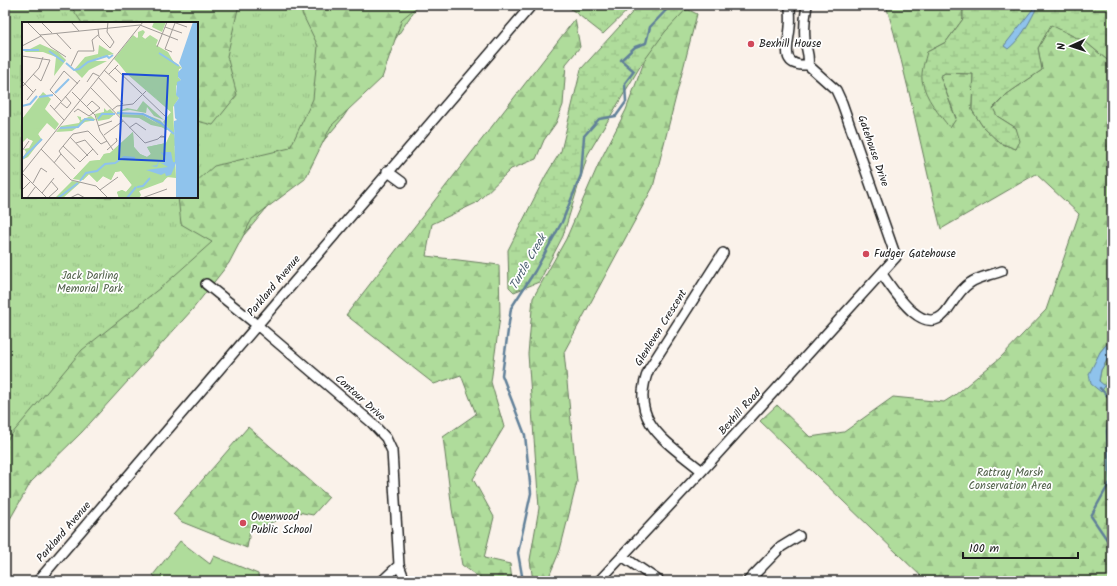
<svg xmlns="http://www.w3.org/2000/svg" width="1117" height="586" viewBox="0 0 1117 586" font-family="Kalam,sans-serif">
  <style>
    .grass { fill: url(#grass-tufts); stroke: #667c5c; fill-rule: evenodd }
    .forest { fill: url(#forest-firs); stroke: #667c5c }
    .wetland { fill: url(#wetland-marsh); stroke: #667c5c }
    .pitch { fill: #afdc9b; stroke: #667c5c }
    .water { fill: #8fc3ec; stroke: #618099 }
    .lines { fill: none; stroke-linecap: round; stroke-linejoin: round }
    .stream { stroke: #618099; stroke-width: 2.5 }
    .minor-casing { stroke: #1c1c1c; stroke-width: 12 }
    .minor { stroke: #fff; stroke-width: 9 }
    .poi-dot { fill: #d1495b; stroke: #fff; stroke-width: 1.5 }
    .labels { text-anchor: middle; dominant-baseline: central; stroke-width: 3.5; stroke-linejoin: round; paint-order: stroke }
    .poi-label { font-size: 11px; fill: #1c1c1c; stroke: #fff; text-anchor: start }
    .street-label { font-size: 11px; fill: #1c1c1c; stroke: #fff }
    .park-label { font-size: 11px; fill: #4f5f48; stroke: #fff }
    .water-label { font-size: 12px; font-style: italic; fill: #4a5f6f; stroke: #fff }
    .inset-river { fill: none; stroke: #8fc3ec; stroke-width: 2 }
    .inset-road { fill: none; stroke: #a19c98; stroke-width: 1 }
    .view { fill: #1d4ed8; fill-opacity: 0.15; stroke: #1d4ed8; stroke-width: 2 }
    .inset-edge { fill: none; stroke: #1c1c1c; stroke-width: 2 }
  </style>
  <defs>
    <pattern id="grass-tufts" width="24" height="20" patternUnits="userSpaceOnUse"><rect width="24" height="20" fill="#afdc9b"/><path d="M3 7l-1-3M5 7V3M7 7l1-3M15 17l-1-3M17 17v-4M19 17l1-3" fill="none" stroke="#96bc85"/></pattern>
    <pattern id="forest-firs" width="22" height="20" patternUnits="userSpaceOnUse"><rect width="22" height="20" fill="#afdc9b"/><path d="M5 1l3.5 6h-7zM16 11l3.5 6h-7z" fill="#96bc85"/></pattern>
    <pattern id="wetland-marsh" width="20" height="14" patternUnits="userSpaceOnUse"><rect width="20" height="14" fill="#afdc9b"/><path d="M1 5h8M5 5V1M11 12h8M15 12V8" fill="none" stroke="#96bc85"/></pattern>
  </defs>
  <rect width="100%" height="100%" fill="#faf2ea"/>
  <filter id="ink" filterUnits="userSpaceOnUse"><feTurbulence type="fractalNoise" baseFrequency=".025" numOctaves="2"/><feDisplacementMap in="SourceGraphic" scale="8" xChannelSelector="R" yChannelSelector="G"/><feConvolveMatrix kernelMatrix="1 2 1 2 8 2 1 2 1" color-interpolation-filters="sRGB"/></filter>
  <g filter="url(#ink)">
    <path class="grass" d="M5,5H418L342,119L200,287L5,506ZM23,23H197V197H23Z
      M566,5H633L603,34Z"/>
    <path class="forest" d="M76,5H239L227,56L237,95L213,125L197,121V23H82L72,8Z
      M298,5H419L402,19L382,78L331,126L305,179L252,219L229,263L192,310L82,432L31,482L5,528L6,441L82,350L165,284L212,242L181,224L178,197H197V181L214,166L290,148L313,99L318,46Z
      M886,5H963V19L946,42L927,52L956,118L940,76L945,73L973,74L972,110L983,127L1000,143L1016,149V128L997,116L993,109L1007,94L1042,70L1038,48L1051,24L1087,43L1112,64V338L1100,352L1099,381L1101,370L1112,352V581H926L760,421L777,405L810,437L844,432L893,397L944,402L955,395L1000,358L1046,310L1079,214L1036,174L941,229C922,155 908,78 886,5Z
      M689,10L697,14L653,187L564,352L577,482L560,550L550,574L558,581H533L530,560L539,508L528,354L533,298L566,239L599,163L626,110L650,46L678,11Z
      M575,19L580,47L566,64L563,105L556,123L544,140L536,159L511,169L476,203L432,224L426,256L499,265L500,317L491,382L504,427L473,479L494,517L484,558L510,564L512,581H484L462,565L452,509L443,437L476,414L461,375L434,384L346,315Z
      M248,427L329,497L313,515L298,512L250,531L247,548L182,522L173,514Z"/>
    <path class="wetland" d="M639,5H690L665,32L641,65L588,154L563,236L539,282L514,292L509,287L508,250L546,175L561,151L581,69Z
      M963,5H1112V64L1087,43L1051,25L1038,48L1042,70L1007,94L993,108L997,116L1016,128L1020,141L1016,149L1000,143L983,127L972,110L973,74L945,73L940,76L956,119L950,128C939,114 925,98 922,80C921,71 925,60 927,52L946,42L963,19Z"/>
    <path class="pitch" d="M180,541L210,564L214,556L258,574L259,581H160L153,575Z"/>
    <path class="water" d="M1036,5H1038C1031,20 1021,39 1008,49L1004,46Z
      M1112,338V352L1101,370L1099,381L1105,386L1101,392L1091,384L1089,374L1100,352Z"/>
    <g class="lines">
      <path class="stream" d="M1100,388L1112,401
        M1112,403L1107,431L1110,482L1091,516L1112,547
        M523,581L518,553L531,493L525,435L502,375L511,308L535,271L562,222L581,175L584,136L599,119L616,116L626,102L625,83L634,71L621,60L635,47L646,43L650,27L671,5"/>
      <defs>
        <path id="minor" d="M807,5C805,16 804,29 805,40C806,49 810,56 808,65
          M387,171L402,182
          M882,274C894,291 923,338 945,313C953,303 959,290 970,283C978,277 992,275 1002,271
          M206,284L257,325L371,422L386,438L392,451L399,565L405,581
          M702,471C667,442 627,421 649,369L723,253
          M622,556L659,581
          M38,581L530,7
          M382,581L399,565
          M599,581L702,471L896,257L842,103L836,90L808,65C778,67 789,44 790,27C791,20 790,12 790,5
          M748,581L781,547L799,536"/>
      </defs>
      <use href="#minor" class="minor-casing"/>
      <use href="#minor" class="minor"/>
    </g>
  </g>
  <g class="poi-dot">
    <circle cx="751" cy="44" r="4"/>
    <circle cx="866" cy="254" r="4"/>
    <circle cx="243" cy="523" r="4"/>
  </g>
  <g class="labels">
    <g class="poi-label">
      <text x="759" y="44">Bexhill House</text>
      <text x="874" y="254">Fudger Gatehouse</text>
      <text x="251" y="517">Owenwood<tspan x="251" dy="13">Public School</tspan></text>
    </g>
    <g class="street-label">
      <text transform="translate(873 151) rotate(71)">Gatehouse Drive</text>
      <text transform="translate(274 286) rotate(-50)">Parkland Avenue</text>
      <text transform="translate(661 328) rotate(-58)">Glenleven Crescent</text>
      <text transform="translate(360 398) rotate(42)">Contour Drive</text>
      <text transform="translate(740 412) rotate(-48)">Bexhill Road</text>
      <text transform="translate(64 532) rotate(-49)">Parkland Avenue</text>
    </g>
    <g class="park-label">
      <text x="90" y="276">Jack Darling<tspan x="90" dy="13">Memorial Park</tspan></text>
      <text x="1010" y="473">Rattray Marsh<tspan x="1010" dy="13">Conservation Area</tspan></text>
    </g>
    <g class="water-label">
      <text transform="translate(528 262) rotate(-60)">Turtle Creek</text>
    </g>
  </g>
  <g transform="translate(22 22)">
    <rect width="176" height="176" fill="#faf2ea"/>
    <path d="M111,13L115,16L118,13L160,46L157,47L156,55L159,58L154,64V71L157,76L151,85L154,156L145,155L141,160L117,169V176H97L95,170L100,168L104,170L110,163L99,149L93,150L89,158L81,154L75,160L67,152L61,158L51,157L68,139L78,138L82,132L88,131L111,110L112,125L118,132L125,135L129,132L125,125L144,121L148,117L150,110L141,100L149,90L92,37ZM21,70L29,77L23,87L37,102L33,108L25,101L16,112L20,118L0,138L4,130L2,127L7,126L11,119L5,116L0,121V97ZM82,86L85,89L88,87L93,92L87,97L76,99L73,92L82,90Z" fill="#afdc9b"/>
    <path d="M132,0H144L140,10L130,5ZM121,8L123,10L120,15L123,17L128,13L136,18L134,23L146,30L154,44L146,42L141,32L116,16V10ZM18,22L36,30L44,38L32,54L34,35L21,30H2ZM77,23L92,32L75,36L73,39H85L67,48L60,56L52,48L63,35L76,32ZM96,35V39L127,69L130,67L134,76L141,78L148,73L149,90L105,52L93,37ZM145,59L148,72H138L137,64ZM121,79L142,98L132,94L125,85L124,91L108,88L94,90L105,86L115,88ZM96,92L121,93L143,106L129,103L117,96L99,95ZM55,94L59,95V98L69,94L74,98L63,100L50,109L34,110L39,104L57,101L58,99ZM18,106L16,113L19,118L6,135L0,138L13,119L6,117V113L12,107ZM111,110L112,125L118,132L125,135L129,132L125,125L144,121L149,110L152,111L154,123L152,124V140L150,134L143,127L137,125L133,129L140,134L134,142L118,139H121L118,153L113,154L123,153L126,156L125,162L117,169L119,173L117,176H97L95,170L100,168L104,170L110,163L99,149L93,150L89,158L81,154L75,160L67,152L61,158L51,157L68,139L78,138L82,132L88,131ZM50,159L59,160L41,176H33Z" fill="#afdc9b"/>
    <path d="M122,92L138,98L148,108H144ZM138,124L141,127L151,128L150,135L153,141L149,153L143,157L125,162L126,154L120,156L113,154L118,153L117,145L121,138L131,143L138,137L140,134L134,129L131,131L137,128V125L133,126Z" fill="#afdc9b"/>
    <path d="M171,0H176V176H154V141L149,153L144,154L143,151L139,153L124,148L146,145L137,140L135,145L129,144L126,139L123,141L112,136L123,141L126,139L129,144L135,143L136,140L142,141L144,134L141,133L139,131V130L144,134L142,130H149L151,140H153L152,104V99L155,98L153,96L152,83L157,76L154,73L155,60L159,58L156,55V50L160,46L157,41Z" fill="#8fc3ec"/>
    <path class="inset-river" d="M0,28H17M27,29L42,40M137,31L157,44M44,41L52,48L57,47L66,40L85,34L87,36L91,33M33,71L47,57M17,75L31,73M0,84L8,82L15,74M95,91L121,92L139,101L152,112M76,97L80,92H93M38,106L56,105L63,97L72,98M0,137L20,117M58,159L64,151L75,149L83,142L93,141L102,135L113,136M115,165L121,164L128,156M36,176L56,161M105,176L114,165"/>
    <path class="inset-road" d="M5,0L18,13L118,3L156,18M19,0L30,11M49,0L57,9M151,0L165,5M143,5L160,11M76,7L77,15L88,26L92,20L85,10L86,0M34,11L49,27M18,13L29,25L44,35M0,24L19,14M135,25L145,0M150,30L143,27L153,1M0,34L28,38L19,59L11,52M49,44L56,29H72L70,18L76,13M93,46L143,94M82,48L95,60M87,52L96,43M76,55L101,82M0,59L11,70M65,60L71,51L77,54M0,65L17,46L21,35M68,65L123,121L136,117L139,114L144,115H138M50,70L73,93L78,109L91,128M5,78L14,67M39,79L28,68L42,49L56,62M38,80L45,86L49,81L43,74M28,83L42,98M32,88L58,58M90,88L95,84L111,82L124,69M52,90L56,87L67,94L78,86L70,79L65,84M76,104L90,99M107,106L114,101L124,108M82,113L101,99M48,115L66,134M54,121L63,118L76,133M41,124L58,140L71,127M19,127L49,158L74,164L86,176M85,128L95,119L94,116M0,129L7,119M39,132L53,147M32,141L39,132L37,129L51,112L66,109L79,122L85,119M0,151L25,176M0,151L121,0M11,161L19,146L25,150M0,168L9,159M78,168L96,155M20,171L32,156M5,176L14,164M26,176L36,167L29,159M48,176L56,172L63,176M120,176L145,167"/>
    <path class="view" d="M101,52L146,54L142,139L97,137Z"/>
    <rect width="176" height="176" class="inset-edge"/>
  </g>
  <rect width="1117" height="586" fill="none" stroke="#fff" stroke-width="20"/>
  <rect x="10" y="10" width="1097" height="566" fill="none" stroke="#1c1c1c" stroke-width="1.5" filter="url(#ink)"/>
  <g transform="translate(1071 46) rotate(267)" stroke="#ffffff" stroke-width="3" paint-order="stroke">
  <path d="M0-3L7 15L0 10L-7 15Z" fill="#1c1c1c"/>
  <text y="-6" font-size="11" font-weight="bold" text-anchor="middle" fill="#1c1c1c">N</text>
  </g>
  <path d="M963 552v6h115v-6" fill="none" stroke="#1c1c1c" stroke-width="2"/>
  <text x="969" y="552" font-size="12" fill="#1c1c1c" stroke="#ffffff" stroke-width="3" paint-order="stroke">100 m</text>
</svg>
